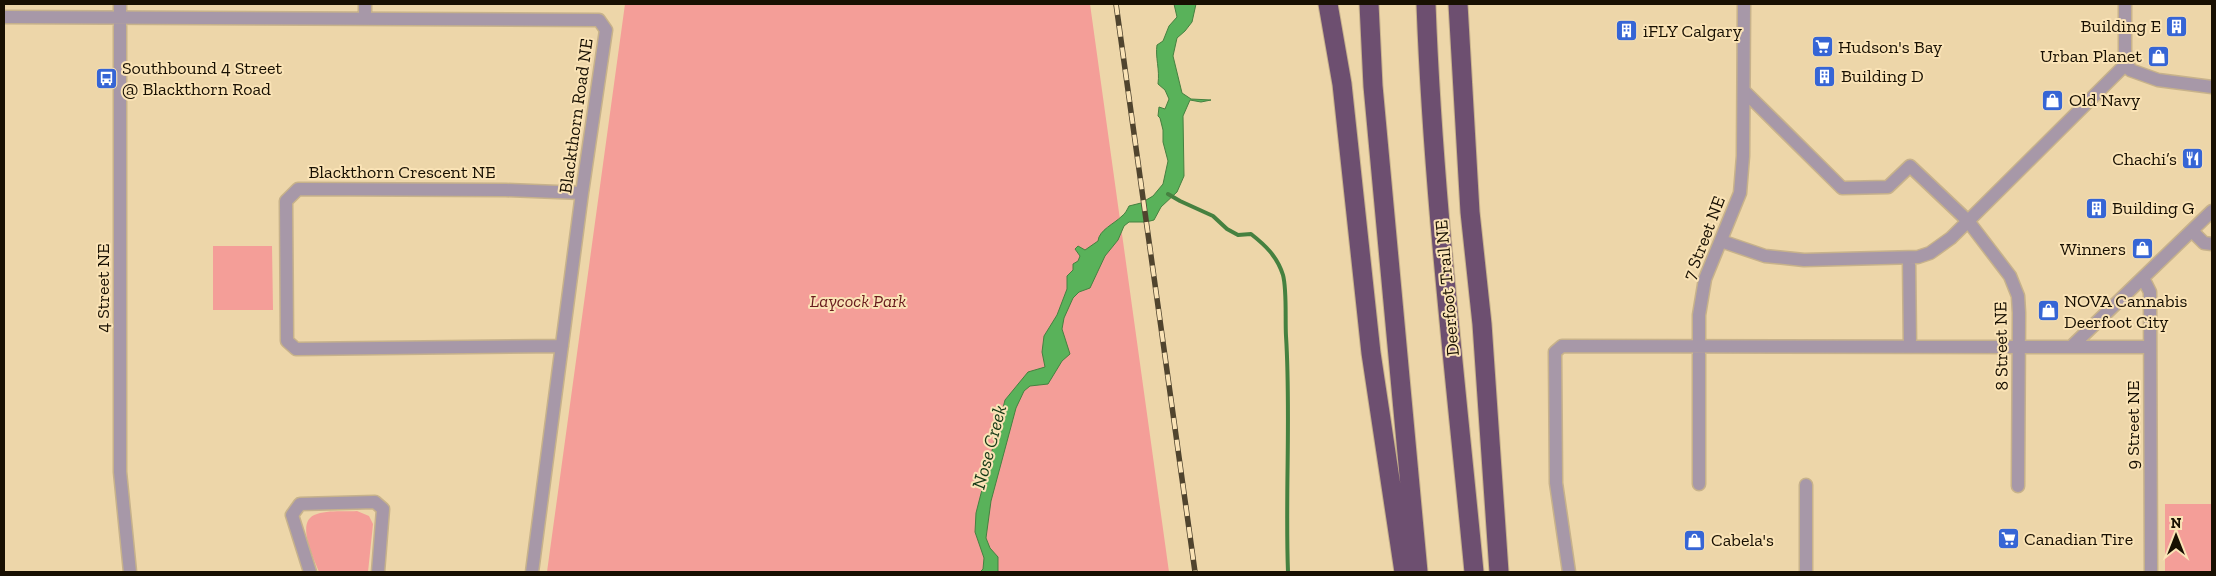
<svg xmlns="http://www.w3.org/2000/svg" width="2216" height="576" viewBox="0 0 2216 576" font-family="'Zilla Slab',serif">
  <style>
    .green { fill: #f49e98 }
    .water { fill: #59b25a; stroke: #468140 }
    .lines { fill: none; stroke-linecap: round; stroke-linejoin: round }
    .stream { stroke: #468140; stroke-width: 4 }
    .minor-casing { stroke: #c7b28b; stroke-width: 15 }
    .highway-casing { stroke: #c7b28b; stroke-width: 21 }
    .minor { stroke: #a798a8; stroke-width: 12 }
    .highway { stroke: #6d4f70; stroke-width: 19 }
    .rail-casing { stroke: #50442e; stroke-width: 5.5 }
    .rail { stroke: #fae3b6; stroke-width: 4; stroke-dasharray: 11; stroke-linecap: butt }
    .labels { text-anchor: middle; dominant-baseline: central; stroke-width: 4; stroke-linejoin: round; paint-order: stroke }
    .poi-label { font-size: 18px; fill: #181002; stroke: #fae3b6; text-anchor: start }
    .street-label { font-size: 18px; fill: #181002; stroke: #fae3b6 }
    .park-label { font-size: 18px; font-style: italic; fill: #681b1d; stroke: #fae3b6 }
    .water-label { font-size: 19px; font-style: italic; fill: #143815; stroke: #fae3b6 }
  </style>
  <rect width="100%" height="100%" fill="#edd6a9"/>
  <path class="green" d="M625,4H1090L1169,572H547Z
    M213,246H272L273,310H213Z
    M2165,504H2212V572H2165Z
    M357,511L369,516L373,524L368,572H319C314,558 294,520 317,514C329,510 345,512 357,511Z"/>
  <path class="water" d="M1174,4H1196L1192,22L1185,31L1177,38L1173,56L1182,93L1191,99L1211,100L1201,102L1190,100L1183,116L1184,176L1177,192L1161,207L1154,220L1146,222H1129L1124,226L1118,240L1105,256L1090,288L1079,292L1073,298L1064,318L1062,329L1070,354L1062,361L1048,384L1030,386L1024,391L1016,408L991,501L986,538L990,548L998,557V572H980L983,569L984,558L975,532L976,513L1005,400L1028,372L1045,367L1042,352L1044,336L1057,315L1067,289V276L1073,270V264L1078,261L1080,256L1075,249L1078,246L1085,250L1098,241C1099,230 1114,224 1122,216C1125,214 1127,210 1129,206L1141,203L1153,196L1163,184L1168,161L1163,142V130L1160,118L1158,116L1159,107L1165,109L1169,99L1165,90L1158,84C1160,69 1155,57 1157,45L1163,41L1169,26L1177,17Z"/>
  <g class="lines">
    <path class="stream" d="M1168,194L1180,201L1213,216L1227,229L1238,235L1251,234C1265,245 1277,256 1283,275C1287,290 1285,319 1286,336C1291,415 1285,493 1288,572"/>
    <defs>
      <path id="minor" d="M120,4V472L130,572
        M2125,4V57L2130,70L2158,80L2212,87
        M4,17L599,20L606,30L582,193L532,572
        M365,18V4
        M1744,91L1842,188L1888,187L1910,166L1968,221L2010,276L2018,296L2019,313L2018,486
        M2192,231L2204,243L2212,244
        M1721,241L1765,256L1804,260L1918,257L1930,253L1951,238L2126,64
        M1909,258L1910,347
        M2143,278L2150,292L2151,572
        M562,346L296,349L287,341L286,201L298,189L506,190L582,193
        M2071,347H2150
        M1699,484V315L1705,279L1740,193L1743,156L1744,4
        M1806,485V572
        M310,572L292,515L300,504L375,502L383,509L378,572
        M1569,572L1556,483L1555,352L1562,346L2071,347L2212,211"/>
      <path id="highway" d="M1328,4L1342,84L1371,353L1404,572
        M1369,4L1373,86L1418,572
        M1426,4C1433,194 1456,383 1474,572
        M1458,4L1470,212L1482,324L1499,572"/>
    </defs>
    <use href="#minor" class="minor-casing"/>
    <use href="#highway" class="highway-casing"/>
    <use href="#minor" class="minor"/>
    <use href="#highway" class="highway"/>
    <defs>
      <path id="rail" d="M1116,4L1195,572"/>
    </defs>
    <use href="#rail" class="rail-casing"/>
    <use href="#rail" class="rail"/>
  </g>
  <defs>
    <symbol id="building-square" viewBox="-11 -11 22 22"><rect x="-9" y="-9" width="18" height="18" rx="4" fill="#3665d5" stroke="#fae3b6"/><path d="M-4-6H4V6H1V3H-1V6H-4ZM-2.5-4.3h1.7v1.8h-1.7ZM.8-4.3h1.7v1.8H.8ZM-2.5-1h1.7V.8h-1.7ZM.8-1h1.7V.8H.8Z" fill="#fff"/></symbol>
    <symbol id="supermarket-square" viewBox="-11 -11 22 22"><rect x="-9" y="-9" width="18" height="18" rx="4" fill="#3665d5" stroke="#fae3b6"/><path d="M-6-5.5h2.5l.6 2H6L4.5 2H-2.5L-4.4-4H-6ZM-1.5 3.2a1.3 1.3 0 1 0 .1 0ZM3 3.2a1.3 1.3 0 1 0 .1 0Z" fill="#fff"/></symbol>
    <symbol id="shop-square" viewBox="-11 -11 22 22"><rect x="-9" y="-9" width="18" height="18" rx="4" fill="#3665d5" stroke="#fae3b6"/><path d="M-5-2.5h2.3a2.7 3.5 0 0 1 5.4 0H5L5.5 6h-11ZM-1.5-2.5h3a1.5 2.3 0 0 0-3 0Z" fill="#fff"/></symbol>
    <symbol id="bus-square" viewBox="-11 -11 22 22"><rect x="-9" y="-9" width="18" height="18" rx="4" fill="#3665d5" stroke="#fae3b6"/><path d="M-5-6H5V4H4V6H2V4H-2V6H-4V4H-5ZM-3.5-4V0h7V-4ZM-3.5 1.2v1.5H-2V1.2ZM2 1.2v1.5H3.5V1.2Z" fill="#fff"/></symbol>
    <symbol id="restaurant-square" viewBox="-11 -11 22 22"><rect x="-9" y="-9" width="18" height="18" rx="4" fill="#3665d5" stroke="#fae3b6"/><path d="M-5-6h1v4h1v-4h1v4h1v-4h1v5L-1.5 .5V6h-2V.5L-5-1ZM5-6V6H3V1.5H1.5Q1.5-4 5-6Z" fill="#fff"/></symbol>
  </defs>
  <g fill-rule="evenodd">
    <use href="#building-square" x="2164" y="14" width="25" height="25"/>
    <use href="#building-square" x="1614" y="18" width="25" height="25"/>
    <use href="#supermarket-square" x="1810" y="34" width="25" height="25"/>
    <use href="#shop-square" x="2146" y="44" width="25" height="25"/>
    <use href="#building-square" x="1812" y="64" width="25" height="25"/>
    <use href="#bus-square" x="94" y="66" width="25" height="25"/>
    <use href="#shop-square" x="2040" y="88" width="25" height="25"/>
    <use href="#restaurant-square" x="2180" y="146" width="25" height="25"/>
    <use href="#building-square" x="2084" y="196" width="25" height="25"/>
    <use href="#shop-square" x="2130" y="236" width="25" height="25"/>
    <use href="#shop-square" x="2036" y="298" width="25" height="25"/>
    <use href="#supermarket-square" x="1996" y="526" width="25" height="25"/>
    <use href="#shop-square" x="1682" y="528" width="25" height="25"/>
  </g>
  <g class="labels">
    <g class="poi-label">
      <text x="2161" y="26" text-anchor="end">Building E</text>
      <text x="1643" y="31">iFLY Calgary</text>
      <text x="1838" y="47">Hudson's Bay</text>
      <text x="2142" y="56" text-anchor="end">Urban Planet</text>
      <text x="122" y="68">Southbound 4 Street<tspan x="122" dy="21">@ Blackthorn Road</tspan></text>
      <text x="1841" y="76">Building D</text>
      <text x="2069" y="100">Old Navy</text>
      <text x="2177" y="159" text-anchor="end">Chachi’s</text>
      <text x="2112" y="208">Building G</text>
      <text x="2126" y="249" text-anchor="end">Winners</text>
      <text x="2064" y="301">NOVA Cannabis<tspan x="2064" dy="21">Deerfoot City</tspan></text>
      <text x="2024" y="539">Canadian Tire</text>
      <text x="1711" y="540">Cabela's</text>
    </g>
    <g class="street-label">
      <text transform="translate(576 116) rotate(-82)">Blackthorn Road NE</text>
      <text x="402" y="172">Blackthorn Crescent NE</text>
      <text transform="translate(1704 238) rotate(-69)">7 Street NE</text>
      <text transform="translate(103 288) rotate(-90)">4 Street NE</text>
      <text transform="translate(1447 288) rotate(-95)">Deerfoot Trail NE</text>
      <text transform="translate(2001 346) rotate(-91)">8 Street NE</text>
      <text transform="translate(2133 425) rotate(-90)">9 Street NE</text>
    </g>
    <g class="park-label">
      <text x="858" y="301">Laycock Park</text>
    </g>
    <g class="water-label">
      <text transform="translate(989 447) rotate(-75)">Nose Creek</text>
    </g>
  </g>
  <rect width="2216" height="576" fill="none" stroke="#181002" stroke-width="10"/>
  <g transform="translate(2176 536)" stroke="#fae3b6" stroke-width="4" paint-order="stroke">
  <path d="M0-4L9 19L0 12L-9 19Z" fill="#181002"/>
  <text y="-8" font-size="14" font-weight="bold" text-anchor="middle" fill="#181002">N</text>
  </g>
</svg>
